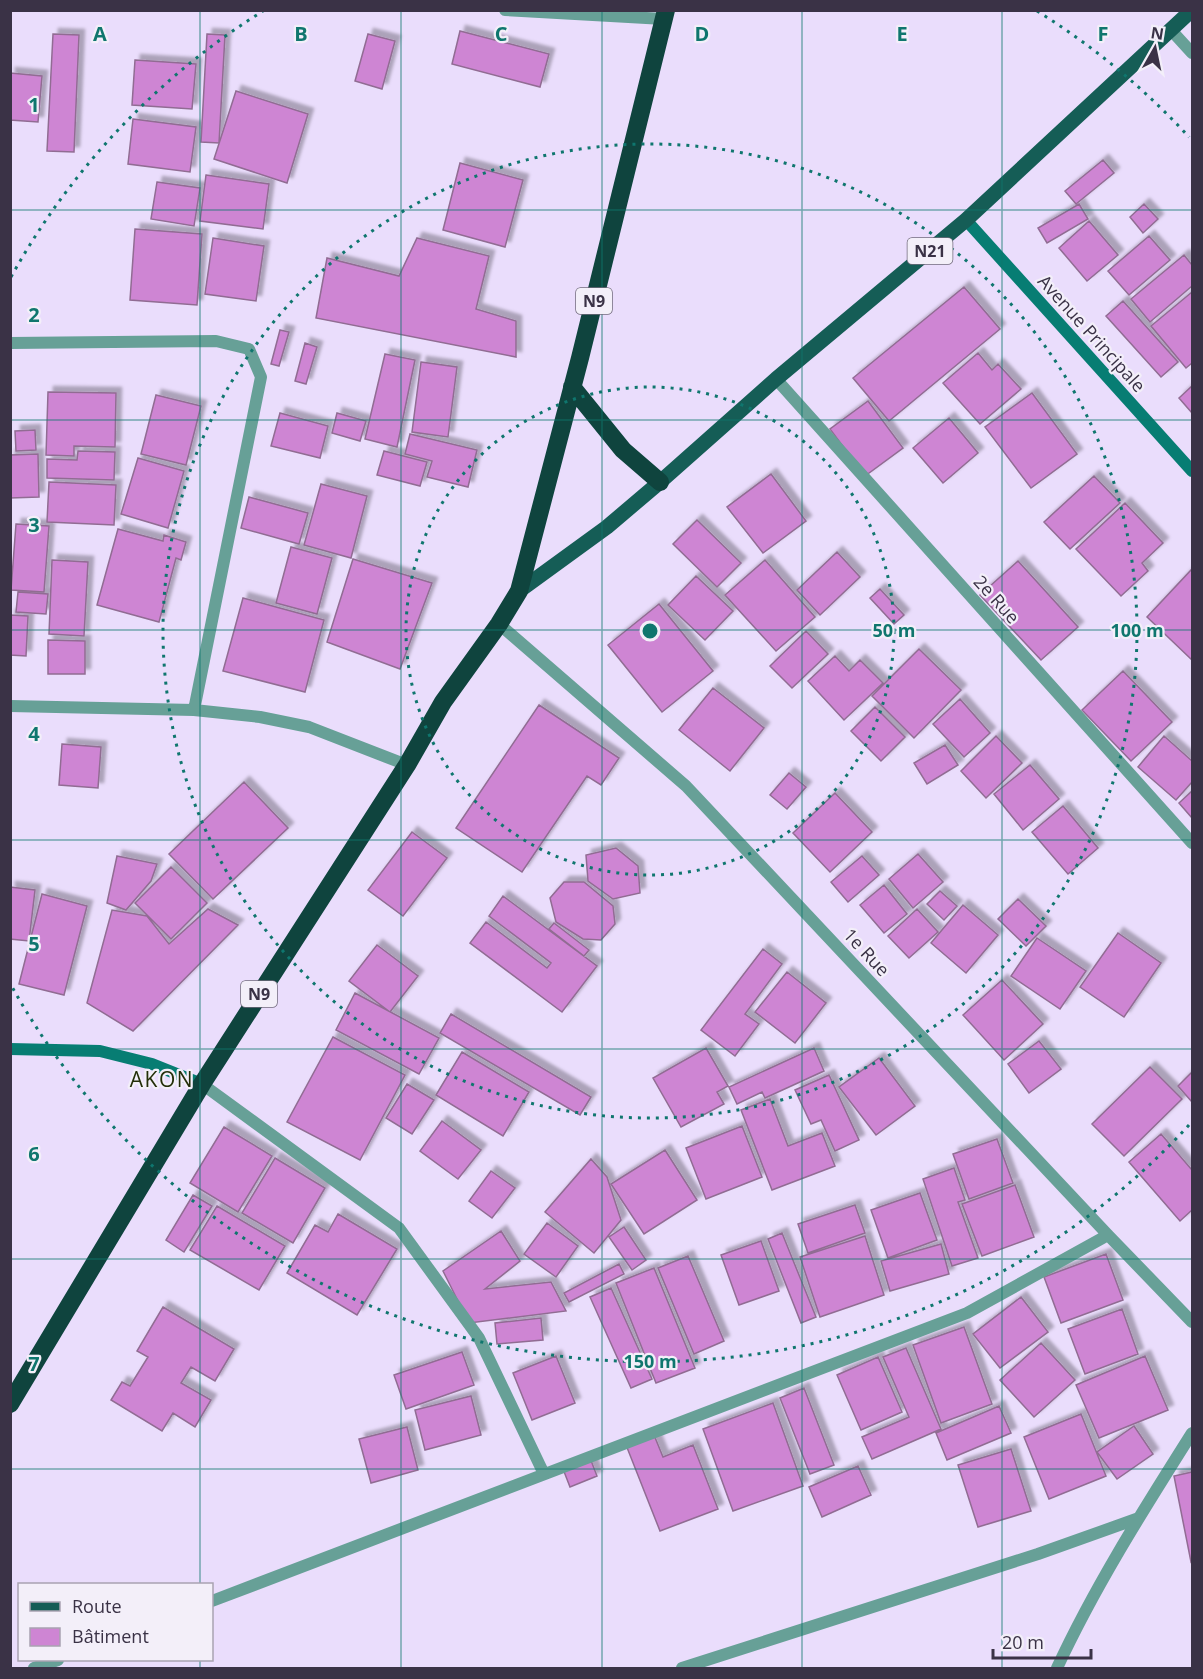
<svg xmlns="http://www.w3.org/2000/svg" width="1203" height="1679" viewBox="0 0 1203 1679" font-family="'Open Sans',sans-serif">
  <style>
    .building { fill: #ce85d3; stroke: #916c93; stroke-width: 1.5; filter: url(#shadow) }
    .lines { fill: none; stroke-linecap: round; stroke-linejoin: round }
    .street { stroke: #67a097; stroke-width: 12 }
    .secondary { stroke: #077d73; stroke-width: 12 }
    .primary { stroke: #155d56; stroke-width: 15 }
    .highway { stroke: #0f443e; stroke-width: 18 }
    .grid { fill: none; stroke: #0f766e; stroke-width: 1.5; stroke-opacity: 0.55 }
    .ring { fill: none; stroke: #0f766e; stroke-width: 3; stroke-dasharray: 3 6 }
    .labels { text-anchor: middle; dominant-baseline: central; stroke-width: 4.5; stroke-linejoin: round; paint-order: stroke }
    .shield { fill: #f3eff9; stroke: #726b7c; stroke-width: 1.5 }
    .shield-label { font-size: 16px; font-weight: bold; fill: #3a3246 }
    .street-label { font-size: 18px; fill: #3a3246; stroke: #f3eff9 }
    .quarter-label { font-size: 21px; letter-spacing: 1.5px; fill: #242f09; stroke: #f3eff9 }
    .grid-label { font-size: 20px; text-anchor: middle; font-weight: bold; fill: #0f766e; stroke: #f3eff9; stroke-width: 4.5; stroke-linejoin: round; paint-order: stroke }
    .centre { fill: #0f766e; stroke: #f3eff9; stroke-width: 3 }
    .ring-label { font-size: 18px; text-anchor: middle; font-weight: bold; fill: #0f766e; stroke: #f3eff9; stroke-width: 4.5; stroke-linejoin: round; paint-order: stroke }
  </style>
  <defs>
    <filter id="shadow"><feDropShadow dx="5.5" dy="-5.5" stdDeviation="1.5" flood-color="#0004"/></filter>
  </defs>
  <rect width="100%" height="100%" fill="#eaddfc"/>
  <path class="building" d="M460,31L549,54L540,87L452,64Z
    M53,34L79,35L74,152L47,151Z
    M207,34L225,35L219,143L201,142Z
    M368,34L395,41L382,89L355,81Z
    M135,60L196,64L192,109L132,105Z
    M10,73L42,76L38,122L10,120Z
    M236,91L308,114L287,183L214,159Z
    M133,119L196,127L190,172L128,164Z
    M1103,160L1114,173L1076,204L1065,191Z
    M460,163L523,180L505,247L443,230Z
    M206,175L269,184L263,229L200,221Z
    M157,182L200,188L194,226L151,219Z
    M1079,204L1088,219L1047,243L1038,228Z
    M1144,204L1158,219L1143,233L1130,217Z
    M1089,221L1118,255L1087,281L1059,248Z
    M135,229L202,234L197,305L130,300Z
    M1149,236L1170,260L1129,295L1108,271Z
    M213,238L264,246L256,301L205,294Z
    M417,238L489,256L476,309L516,321V357L316,318L327,258L399,276Z
    M1184,255L1192,265V286L1150,322L1131,299Z
    M964,287L1000,329L889,421L853,378Z
    M1192,292V363L1186,368L1151,326Z
    M1123,301L1178,362L1161,377L1106,316Z
    M280,330L289,332L279,366L271,364Z
    M305,343L317,347L306,384L295,381Z
    M978,353L992,370L998,364L1021,389L980,424L943,383Z
    M385,354L415,360L397,447L365,439Z
    M421,362L457,367L448,437L412,432Z
    M1192,386V413L1179,398Z
    M48,392L116,393L115,447L74,446V456L46,455Z
    M1032,393L1077,454L1031,488L985,427Z
    M156,395L201,406L186,465L141,454Z
    M868,401L903,448L865,476L830,429Z
    M280,413L328,426L320,458L271,446Z
    M337,413L366,421L360,441L332,433Z
    M949,418L978,453L943,483L913,448Z
    M35,430L36,450L16,451L15,431Z
    M410,434L477,450L468,487L427,477L432,461L405,454Z
    M78,451L115,452L114,480L47,478V459L77,460Z
    M384,451L427,462L420,486L377,475Z
    M38,454L39,497L10,498V455Z
    M138,458L184,471L168,528L121,514Z
    M771,474L806,521L763,553L727,507Z
    M1094,476L1120,503L1070,549L1044,522Z
    M49,482L116,485L114,525L47,522Z
    M321,484L367,496L351,558L304,545Z
    M249,497L308,513L299,544L241,528Z
    M1125,503L1163,543L1142,563L1148,571L1121,596L1076,549Z
    M697,520L741,563L717,587L673,544Z
    M16,524L49,526L44,592L11,590Z
    M118,529L163,541L164,535L186,542L181,560L176,558L159,622L97,605Z
    M291,547L332,558L317,614L276,603Z
    M837,552L860,577L820,615L797,590Z
    M353,559L432,583L400,669L327,642Z
    M52,560L88,562L84,636L49,634Z
    M765,560L815,617L776,651L725,595Z
    M1018,561L1078,627L1041,660L980,595Z
    M1192,569V660L1147,617Z
    M696,576L733,611L705,640L668,605Z
    M880,589L904,615L894,624L870,598Z
    M18,592L48,594L46,614L16,612Z
    M243,598L324,620L305,692L223,671Z
    M659,604L713,671L662,712L608,645Z
    M10,615L28,616L26,656L10,655Z
    M806,631L828,654L792,688L770,666Z
    M48,640L85,641V674H48Z
    M919,649L961,690L914,738L872,696Z
    M835,656L849,671L860,660L883,683L844,720L808,681Z
    M1123,671L1172,722L1131,761L1082,710Z
    M713,688L764,728L730,771L679,730Z
    M960,699L990,733L964,757L933,724Z
    M539,705L619,758L601,785L587,776L522,872L456,828Z
    M875,707L905,737L881,761L851,731Z
    M996,736L1022,763L986,798L961,771Z
    M1164,736L1192,761V782L1176,800L1138,767Z
    M62,744L101,747L98,788L59,785Z
    M945,745L958,765L927,784L914,763Z
    M1030,765L1059,799L1023,830L994,794Z
    M789,773L806,787L787,809L770,795Z
    M244,782L288,828L213,899L169,854Z
    M1192,791V818L1179,803Z
    M835,793L872,832L830,872L793,833Z
    M1063,806L1098,848L1068,874L1032,832Z
    M412,832L447,858L403,916L368,890Z
    M616,848L638,866L640,893L613,899L588,881L586,855Z
    M918,854L943,882L913,908L889,879Z
    M117,856L157,864L151,881L126,910L107,903Z
    M862,856L879,875L848,902L831,882Z
    M171,867L207,903L171,939L135,903Z
    M564,882H584L613,906L615,924L601,940L583,939L556,922L550,898Z
    M884,885L907,914L884,933L860,905Z
    M10,887L35,890L29,941L10,939Z
    M940,891L957,906L944,920L927,904Z
    M42,894L87,906L64,995L19,984Z
    M503,896L597,966L562,1012L470,943L486,922L547,968L551,963L489,916Z
    M1018,899L1046,926L1026,946L998,919Z
    M963,905L998,935L966,973L931,943Z
    M208,909L238,925L133,1031L87,1003L112,910L147,916L169,944Z
    M917,909L938,932L909,958L888,936Z
    M554,923L589,950L584,956L549,929Z
    M1118,933L1161,963L1124,1017L1080,987Z
    M1037,938L1086,971L1060,1009L1011,976Z
    M377,945L418,976L390,1012L349,981Z
    M763,949L782,964L745,1014L759,1024L735,1056L701,1030Z
    M787,972L826,1003L795,1043L755,1012Z
    M1002,980L1043,1024L1004,1060L963,1015Z
    M355,993L439,1038L419,1074L336,1030Z
    M451,1014L591,1097L580,1115L440,1033Z
    M333,1037L405,1075L360,1160L287,1122Z
    M1039,1041L1061,1069L1029,1093L1008,1064Z
    M706,1048L728,1086L717,1092L724,1104L681,1127L653,1078Z
    M814,1048L824,1071L765,1098L762,1092L737,1104L729,1087Z
    M462,1052L529,1092L503,1136L436,1095Z
    M879,1058L915,1106L876,1135L839,1087Z
    M1150,1067L1182,1099L1124,1156L1092,1124Z
    M1192,1072V1102L1178,1086Z
    M829,1075L859,1140L835,1151L821,1120L811,1124L795,1090Z
    M407,1084L434,1100L412,1134L386,1118Z
    M770,1099L788,1146L822,1133L835,1166L772,1190L741,1110Z
    M442,1121L481,1150L458,1179L420,1151Z
    M742,1126L762,1177L706,1199L686,1148Z
    M224,1127L272,1156L238,1212L190,1183Z
    M1161,1134L1192,1170V1210L1180,1221L1129,1162Z
    M997,1139L1013,1183L969,1199L953,1154Z
    M665,1150L697,1200L644,1234L611,1184Z
    M275,1158L325,1188L293,1243L242,1213Z
    M591,1159L607,1177L621,1220L594,1253L545,1212Z
    M954,1168L965,1200L958,1202L978,1258L952,1266L923,1179Z
    M491,1171L515,1188L492,1218L469,1201Z
    M1015,1185L1034,1237L982,1256L962,1204Z
    M920,1193L937,1240L888,1258L871,1210Z
    M193,1195L212,1206L184,1252L166,1240Z
    M855,1205L865,1233L808,1253L798,1224Z
    M217,1206L285,1246L259,1290L190,1250Z
    M338,1214L397,1249L357,1315L287,1273L315,1225L328,1232Z
    M547,1223L578,1246L556,1277L524,1254Z
    M624,1227L646,1260L632,1270L609,1237Z
    M501,1231L520,1261L485,1289L551,1282L566,1311L469,1323L443,1271Z
    M782,1233L816,1317L801,1323L768,1239Z
    M865,1236L884,1295L820,1317L800,1257Z
    M761,1241L779,1291L739,1305L721,1255Z
    M941,1244L949,1274L890,1291L881,1261Z
    M1106,1254L1123,1300L1061,1323L1044,1277Z
    M688,1256L724,1341L694,1354L658,1268Z
    M619,1264L624,1274L569,1302L564,1293Z
    M654,1268L695,1368L656,1383L616,1283Z
    M611,1288L652,1379L631,1388L590,1297Z
    M1021,1297L1048,1332L1000,1368L973,1334Z
    M163,1307L234,1349L215,1381L191,1367L181,1383L211,1400L195,1427L173,1413L162,1431L111,1400L122,1382L130,1386L148,1357L137,1351Z
    M1122,1309L1138,1354L1085,1374L1068,1329Z
    M541,1318L543,1340L497,1344L495,1323Z
    M964,1327L992,1404L941,1423L913,1345Z
    M1041,1343L1075,1380L1034,1417L1000,1380Z
    M906,1348L941,1429L872,1459L862,1437L909,1417L883,1357Z
    M462,1352L474,1385L406,1409L394,1375Z
    M556,1356L575,1403L532,1420L513,1373Z
    M1145,1356L1168,1410L1099,1438L1076,1385Z
    M878,1357L902,1412L861,1430L837,1375Z
    M804,1388L834,1465L810,1474L780,1398Z
    M471,1396L481,1435L425,1450L415,1410Z
    M773,1403L803,1486L733,1511L703,1429Z
    M999,1406L1011,1433L947,1460L936,1433Z
    M1081,1414L1106,1476L1049,1499L1024,1437Z
    M1134,1426L1153,1454L1117,1479L1097,1452Z
    M407,1427L418,1470L371,1483L359,1439Z
    M654,1435L663,1457L693,1445L718,1509L660,1531L626,1445Z
    M1011,1449L1031,1511L978,1527L958,1465Z
    M590,1458L597,1476L570,1487L563,1469Z
    M858,1466L871,1495L822,1517L809,1487Z
    M1192,1472V1561L1191,1562L1174,1476Z"/>
  <g class="lines">
    <path class="street" d="M505,10L664,19
      M1171,30L1192,53
      M10,343L216,341L249,349L261,377L194,710
      M776,379L1192,843
      M499,624L686,786L1108,1235L1192,1322
      M10,706L194,710L260,717L309,727L407,765
      M202,1084L399,1228L479,1338L544,1474
      M212,1601L967,1313L1108,1235
      M34,1668L58,1660
      M682,1668L1038,1554L1139,1518
      M1057,1668C1095,1586 1144,1509 1192,1433"/>
    <path class="secondary" d="M966,220L1192,471
      M10,1049L100,1051L152,1064L202,1084"/>
    <path class="primary" d="M519,591L607,527L660,482L776,379L966,220L1192,10"/>
    <path class="highway" d="M572,387L623,450L660,482
      M10,1404L202,1084L407,765L443,702L499,624L519,591L580,358L666,10"/>
  </g>
  <path class="grid" d="M200,10V1584M401,10V1668M602,10V1668M802,10V1668M1002,10V1668M10,210H1192M10,420H1192M10,630H1192M10,840H1192M10,1049H1192M10,1259H1192M10,1469H1192M200,1660V1668"/>
  <g class="ring">
    <circle cx="650" cy="631" r="244"/>
    <circle cx="650" cy="631" r="487"/>
    <path d="M1189 1125A731 731 0 0 1 11 985M11 277A731 731 0 0 1 263 11M1037 11A731 731 0 0 1 1189 137"/>
  </g>
  <g class="labels">
    <g class="shield">
      <rect x="907.5" y="238" width="45" height="26" rx="4.5"/>
      <rect x="576" y="288" width="36" height="26" rx="4.5"/>
      <rect x="241" y="981" width="36" height="26" rx="4.5"/>
    </g>
    <g class="shield-label">
      <text x="930" y="251">N21</text>
      <text x="594" y="301">N9</text>
      <text x="259" y="994">N9</text>
    </g>
    <g class="street-label">
      <text transform="translate(1092 333) rotate(48)">Avenue Principale</text>
      <text transform="translate(997 599) rotate(48)">2e Rue</text>
      <text transform="translate(867 952) rotate(47)">1e Rue</text>
    </g>
    <g class="quarter-label">
      <text x="162" y="1079">AKON</text>
    </g>
  </g>
  <g class="grid-label">
    <text x="100" y="41">A</text>
    <text x="301" y="41">B</text>
    <text x="501" y="41">C</text>
    <text x="702" y="41">D</text>
    <text x="902" y="41">E</text>
    <text x="1103" y="41">F</text>
    <text x="34" y="112">1</text>
    <text x="34" y="322">2</text>
    <text x="34" y="532">3</text>
    <text x="34" y="741">4</text>
    <text x="34" y="951">5</text>
    <text x="34" y="1161">6</text>
    <text x="34" y="1371">7</text>
  </g>
  <circle cx="650" cy="631" r="9" class="centre"/>
  <g class="ring-label">
    <text x="894" y="637">50 m</text>
    <text x="1137" y="637">100 m</text>
    <text x="650" y="1368">150 m</text>
  </g>
  <rect width="1203" height="1679" fill="none" stroke="#3a3246" stroke-width="24"/>
  <rect x="18" y="1583" width="195" height="78" fill="#f3eff9" stroke="#a9a3b1" stroke-width="1.5"/>
  <rect x="30" y="1602" width="30" height="9" fill="#155d56" stroke="#a9a3b1" stroke-width="1.5"/>
  <text x="72" y="1613" font-size="18" fill="#3a3246">Route</text>
  <rect x="30" y="1628" width="30" height="18" fill="#ce85d3" stroke="#a9a3b1" stroke-width="1.5"/>
  <text x="72" y="1643" font-size="18" fill="#3a3246">Bâtiment</text>
  <g transform="translate(1155 48) rotate(9)" stroke="#f3eff9" stroke-width="4.5" paint-order="stroke">
  <path d="M0-4.5L10 22L0 15L-10 22Z" fill="#3a3246"/>
  <text y="-9" font-size="16" font-weight="bold" text-anchor="middle" fill="#3a3246">N</text>
  </g>
  <path d="M993 1649v9h98v-9" fill="none" stroke="#3a3246" stroke-width="3"/>
  <text x="1002" y="1649" font-size="18" fill="#3a3246" stroke="#f3eff9" stroke-width="4.5" paint-order="stroke">20 m</text>
</svg>
